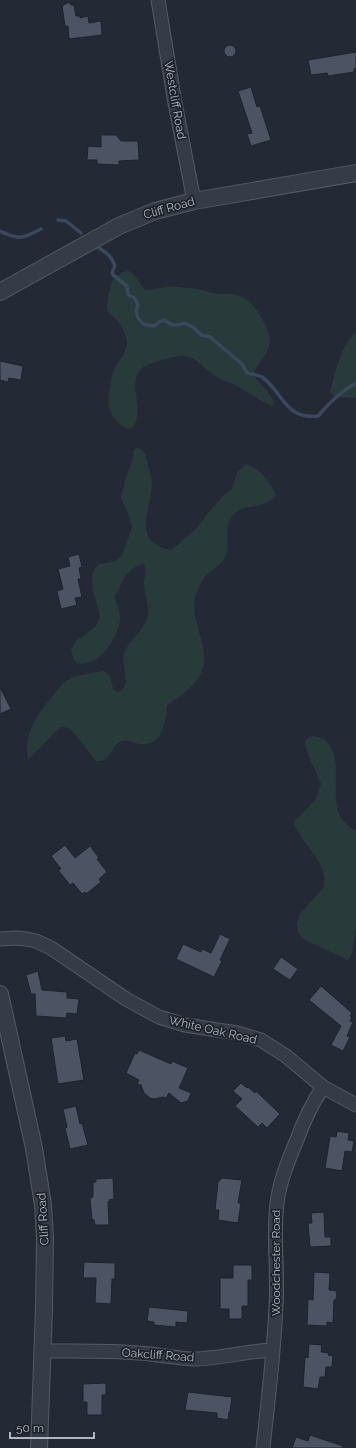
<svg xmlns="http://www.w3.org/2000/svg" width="356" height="1448" viewBox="0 0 356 1448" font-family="Raleway,sans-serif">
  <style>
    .green { fill: #293a3b }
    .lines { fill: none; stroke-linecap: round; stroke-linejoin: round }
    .stream { stroke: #3a475d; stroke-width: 3.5 }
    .building { fill: #4c5362; stroke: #1e232d }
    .minor-casing { stroke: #545a64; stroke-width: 15 }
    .tertiary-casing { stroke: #545a64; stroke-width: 18 }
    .minor { stroke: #363c47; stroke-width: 13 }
    .tertiary { stroke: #363c47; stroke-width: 16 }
    .labels { text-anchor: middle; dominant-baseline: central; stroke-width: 3.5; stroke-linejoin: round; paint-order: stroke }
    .street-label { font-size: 12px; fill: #b1b7c3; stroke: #1c212b }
  </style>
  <rect width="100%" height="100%" fill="#232a36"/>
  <path class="green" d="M129,271L134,275L145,290C152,290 159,288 166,287C176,286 187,288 197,289C204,290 211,293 218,294C226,294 234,293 242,297C255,302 270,329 270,342C269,355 256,363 254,375C260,386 272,392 274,405L271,406C257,399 245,390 231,383C227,381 221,380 217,377C204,369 192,351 175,357C166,359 147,363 141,369C126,384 148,417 130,429C120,428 110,415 109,405C108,400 111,377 113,372C116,362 128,353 127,342C127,337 120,323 117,320C114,317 110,315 108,312C106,307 107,304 108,300C110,286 112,273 129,271Z
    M356,332V398L336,397L330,393C335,372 340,348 356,332Z
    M138,448C146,451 146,457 148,465C149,471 152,478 152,483C151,511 131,541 170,550L176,546L197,528L208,513L225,494L232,489L237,472L246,464C259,468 271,483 276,495C267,509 246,503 234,514C223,525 230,542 226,555C223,565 211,569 205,577C202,580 200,586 198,590C184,618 215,647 200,675C194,688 177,697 167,706C166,721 162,747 141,744C134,744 128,738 120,742C108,750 111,763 96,761L70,728L62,727L57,730L28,760C23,733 37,715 53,696C57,690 62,683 68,680C78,674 93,673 104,671L110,676L113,689L117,692C134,689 120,666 124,654C128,641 140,634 146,622C152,610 144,595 144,582C145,576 146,571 144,564C128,566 121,584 115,597C117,605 121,613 120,621C117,635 106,656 92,661C88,663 84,663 80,664L74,660L71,650L75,642L94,628L98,623L100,616L93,590L92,577L94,569L99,564L116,561L122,556L132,527L128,513L121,498L125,480L133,459L134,449Z
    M313,736C349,741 329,790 339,814C343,822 349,827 356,831V928C354,937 354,954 348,960L305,940L298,933L297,923L300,914L324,887C324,882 325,876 323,871C317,852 299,841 294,822L315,800L321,784L307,752L305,740Z"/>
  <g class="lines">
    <path class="stream" d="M58,220L66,221L81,233
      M0,231C19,240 22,239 41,229
      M99,248C107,253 112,257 115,266L112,272L113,275L127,286L128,295L135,298L138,306L136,311L138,318L143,324L154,326L159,322L164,320C171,325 176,327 184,323L193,327L201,335L210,337L242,364L247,373C251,374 258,375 262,377C283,392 285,420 318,416C329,403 341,391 356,383"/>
  </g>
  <path class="building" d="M69,2L71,5H74L76,16H80V18L88,16L89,23L101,21L102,35L69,39L68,26H65L62,6Z
    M224 51a6 6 0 1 1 12 0a6 6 0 1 1-12 0Z
    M356,52V68L354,69V72L328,76L327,73L311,75L308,60Z
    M251,87L257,107L260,106L271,140L251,146L247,134L252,133L238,91Z
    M101,135H116L121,141H138L139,160L119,161V165L97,164V160H87L88,146L101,147Z
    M0,361L23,366L21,380L9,378L8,382L0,380Z
    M79,554L82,567L79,568L81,579H78L82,597L75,598L77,605L61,609L57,591L63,589L58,569L70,566L68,557Z
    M0,687L11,709L0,714Z
    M65,845L75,858L90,846L99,858L97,859L107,872L99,879L101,882L86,894L85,892L82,894L73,883L70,885L58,870L61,869L51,856Z
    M220,934L230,939L220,960L222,961L214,977L176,959L183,944L201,952L202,949L211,953Z
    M281,957L298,969L290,980L273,969Z
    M38,971L42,990L67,992V998L79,999L77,1014L67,1013L66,1018L36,1016L35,994H31L26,975Z
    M321,986L352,1013L350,1016L352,1017L350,1021L353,1022L347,1036L350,1037L343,1051L331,1045L341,1026L309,1000Z
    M65,1036L66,1041L77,1039L84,1080L58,1084L51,1038Z
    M139,1050L171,1064L172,1061L188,1068L179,1088L191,1093L188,1101L181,1103L169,1093L166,1098L163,1097L154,1099L150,1098L144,1093L141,1085L137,1084L139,1080L126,1073L135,1053L137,1054Z
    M241,1083L247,1088L248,1087L255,1093L256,1091L280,1114L267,1128L262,1123L258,1127L235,1106L242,1099L233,1091Z
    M76,1106L80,1124L82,1123L88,1145L70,1149L65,1128L67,1127L63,1109Z
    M337,1131L349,1133L348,1140L354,1141L352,1152L345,1151L342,1171L325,1168L330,1136L336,1137Z
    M113,1178L114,1199L109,1200L110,1201L108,1202L109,1225H95L94,1220H92L90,1198L93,1197V1182H96V1179Z
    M222,1178L242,1180L238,1203H241L238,1223L218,1220L219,1210H215L218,1182Z
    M324,1212L325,1237H331V1246L310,1247L308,1223H312L311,1213Z
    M84,1262L115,1263V1279H112L111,1304L95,1303L96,1278H83Z
    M233,1265H252V1280H248V1306H242V1319H229V1309H220V1278H233Z
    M314,1272L330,1273L329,1290L337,1291L336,1300H334L333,1323L327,1322V1326L307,1325L308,1299L313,1300Z
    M149,1307L188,1311L187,1323L176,1322V1327L154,1325V1322L147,1321Z
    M309,1344L322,1345L321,1352L329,1353L328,1355L333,1356L332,1367H326L325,1377H320L318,1389L303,1387L305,1357L308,1358Z
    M106,1383V1395H102V1415H87V1402H83V1384Z
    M188,1392L232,1397L230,1412H229L228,1420L217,1418V1413L185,1410Z
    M310,1435L343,1446V1448H292L296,1437L308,1441Z"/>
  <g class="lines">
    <defs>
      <path id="minor" d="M158,0L175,103L194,201
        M0,939L16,938L26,939L36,941L51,948L126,999L159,1017L185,1025L237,1033L261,1040L286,1056L323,1087L356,1105
        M43,1351C74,1351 107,1350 138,1353C157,1354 175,1358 193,1359C220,1359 246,1351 273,1350
        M263,1448C268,1401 274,1353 276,1306C278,1275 274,1245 276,1215C277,1188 286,1166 296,1142C303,1123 311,1105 323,1087"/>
      <path id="tertiary" d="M0,292L119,226L155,211L194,201L356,173
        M0,994L34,1148L43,1205L45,1238L44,1308L39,1448"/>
    </defs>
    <use href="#minor" class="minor-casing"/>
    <use href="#tertiary" class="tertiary-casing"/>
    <use href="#minor" class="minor"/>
    <use href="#tertiary" class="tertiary"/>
  </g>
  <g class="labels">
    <g class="street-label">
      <text transform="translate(175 100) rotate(80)">Westcliff Road</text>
      <text transform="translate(169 208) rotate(-16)">Cliff Road</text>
      <text transform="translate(213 1030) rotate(13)">White Oak Road</text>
      <text transform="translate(43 1219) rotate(-94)">Cliff Road</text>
      <text transform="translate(276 1263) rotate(-90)">Woodchester Road</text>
      <text transform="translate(158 1355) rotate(4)">Oakcliff Road</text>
    </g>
  </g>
  <path d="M10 1432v6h84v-6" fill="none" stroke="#b1b7c3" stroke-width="2"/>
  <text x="16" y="1432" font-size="12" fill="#b1b7c3" stroke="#1c212b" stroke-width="3" paint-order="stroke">50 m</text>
</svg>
